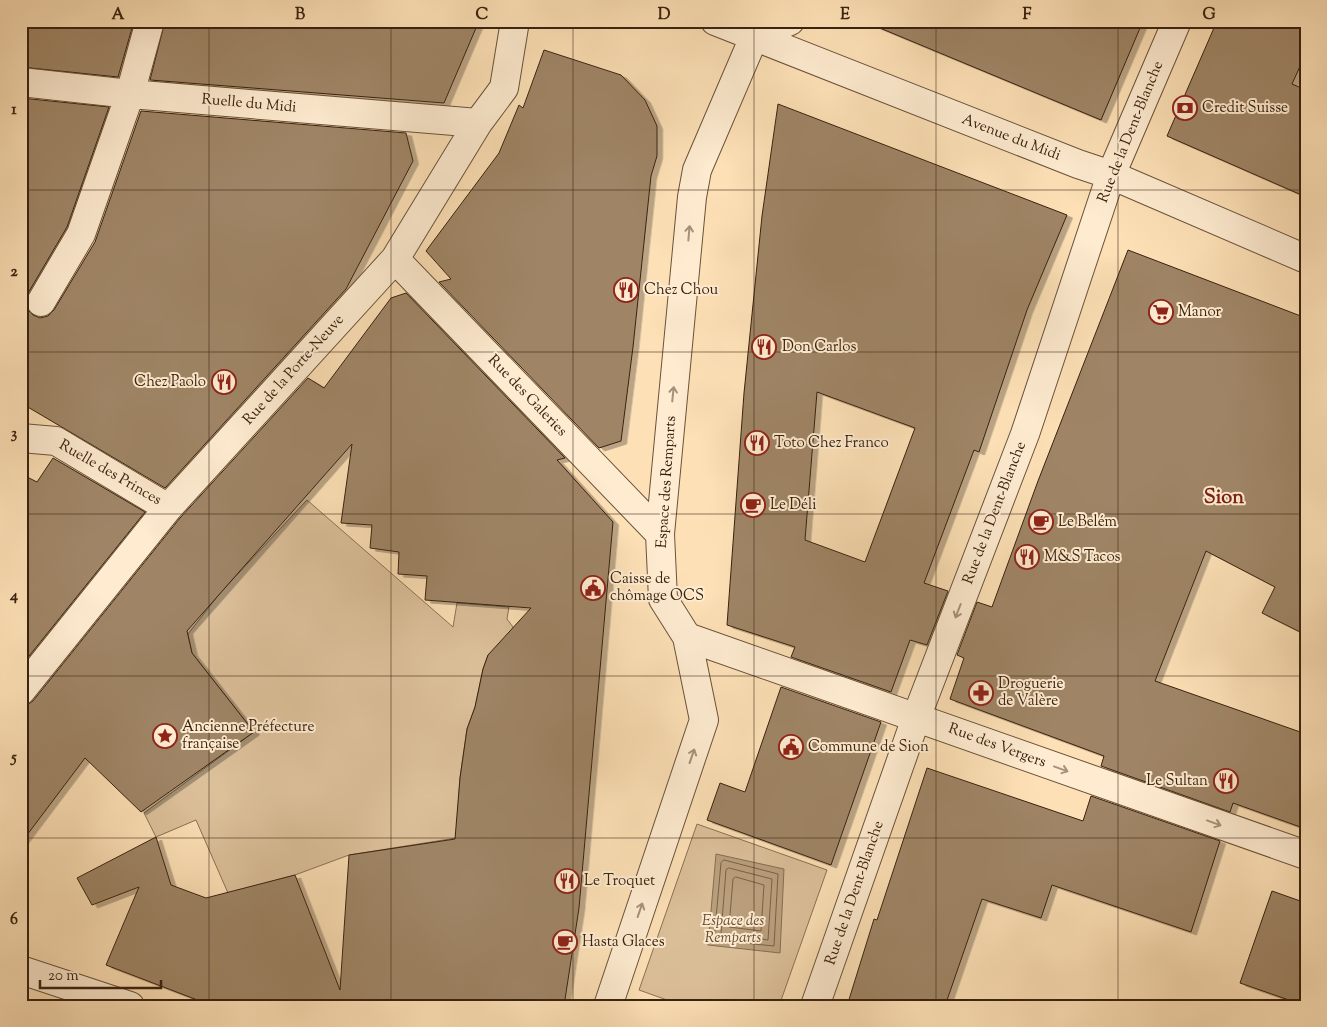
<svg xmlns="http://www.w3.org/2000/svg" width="1327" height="1027" viewBox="0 0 1327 1027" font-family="'Sorts Mill Goudy',serif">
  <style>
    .green { fill: #dcc09a; stroke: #8a7154 }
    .water { fill: #ba9f7d; stroke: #866d51 }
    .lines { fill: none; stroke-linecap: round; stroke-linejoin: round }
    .shore { stroke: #7a6046; stroke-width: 1 }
    .building { fill: #9f8566; stroke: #39220f; fill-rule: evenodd; filter: url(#shadow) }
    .street-casing { stroke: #6a5239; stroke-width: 30 }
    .street { stroke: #feebd0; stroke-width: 28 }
    .oneway { stroke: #a59179 }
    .grid { fill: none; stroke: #39220f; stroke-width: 1; stroke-opacity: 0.55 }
    .labels { text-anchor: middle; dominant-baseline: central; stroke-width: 4; stroke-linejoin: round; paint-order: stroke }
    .street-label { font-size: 15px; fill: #39220f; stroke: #feebd0 }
    .poi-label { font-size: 15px; fill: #39220f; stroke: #feebd0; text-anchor: start }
    .park-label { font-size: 15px; font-style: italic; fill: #624a32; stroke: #feebd0 }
    .district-label { font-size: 20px; font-weight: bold; fill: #7a1f14; stroke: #feebd0 }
    .neatline { fill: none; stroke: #39220f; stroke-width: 2 }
    .grid-label { font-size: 16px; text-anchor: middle; font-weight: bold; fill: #39220f }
  </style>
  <defs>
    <filter id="shadow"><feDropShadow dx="5.5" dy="3" stdDeviation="0" flood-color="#0004"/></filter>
  </defs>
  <rect width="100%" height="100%" fill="#fde0b6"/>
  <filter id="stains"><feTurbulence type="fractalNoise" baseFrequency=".004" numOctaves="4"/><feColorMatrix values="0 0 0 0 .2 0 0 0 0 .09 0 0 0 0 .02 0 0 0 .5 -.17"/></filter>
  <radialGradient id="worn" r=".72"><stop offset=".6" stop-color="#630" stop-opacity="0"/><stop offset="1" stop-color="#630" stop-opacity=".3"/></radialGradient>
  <path class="green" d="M307,500L453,627L457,603L509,607L507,619L513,627L512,637L494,649L488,655L483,669L475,707L467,729L460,778L456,838L349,855L295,875L228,893L196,820L156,837L144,813L254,732L192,653L188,634L220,593Z
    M697,824L827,870L779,1006H684L639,990Z"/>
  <path class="water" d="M716,854L784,869L780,953L708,945Z"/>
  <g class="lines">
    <path class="shore" d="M724,860L778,874L774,946L714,940L721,863Z
      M729,868L772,879L768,940L721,934L726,870Z
      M736,877L764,885L761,931L729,927L733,879Z"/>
  </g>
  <path class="building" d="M21,21H134L118,77L21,67Z
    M165,21H479L444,103L150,80Z
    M863,21H1143L1101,120Z
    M1217,21H1306V53L1292,84L1306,90V197L1167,136Z
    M544,50L621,75L645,100L657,126V156L651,176L633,347L621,441L599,448L439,282L451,279L426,251L499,153L519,105L523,108Z
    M21,98L109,107L67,227L27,295L25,301L27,309L33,315L40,318L48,316L54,310L95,242L141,111L406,133L413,161L346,289L165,488L21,403Z
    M778,104L1067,215L1027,310L979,452L974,450L924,583L948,591L927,645L910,640L891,692L791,657L795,647L727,625L744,393L762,216ZM817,392L915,428L865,562L805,540Z
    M1128,250L1306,318V635L1262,613L1275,587L1206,551L1155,681L1306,734V829L1233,803L1230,812L1101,766L1104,756L950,699L964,658L957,655L977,602L992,607L1038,481Z
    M406,293L565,458L557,460L613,522L579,908L564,1006H213L106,965L139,887L92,905L77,878L156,837L171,885L206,898L295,875L340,990L349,855L455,839L460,778L467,729L475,707L483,669L488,655L531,608L425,600L427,576L398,574L399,552L370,548L372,525L341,523L352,444L187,631L192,653L254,732L141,812L85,758L21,843V706L27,705L33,701L180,518L308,378L324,388L391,298Z
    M53,458L145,512L21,666V474L37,482Z
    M781,687L881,722L831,865L707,820L720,783L745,792Z
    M927,768L1083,821L1091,796L1220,841L1191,932L1052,885L1041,918L982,899L945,1006H847L874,919L877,920Z
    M1272,891L1306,903V1006L1240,983Z"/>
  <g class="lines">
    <defs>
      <path id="street" d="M715,21L1078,164L1111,175L1306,259
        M21,82L130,94L478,123
        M395,259L660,534
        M41,302L81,234L130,94L150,21
        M21,438L56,441L168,508
        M687,637L1306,855
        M21,691L168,508L395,259L478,123L504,88L515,21
        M21,970L130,1006
        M608,1006L704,720L687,637L663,599L660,534L692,197L697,170L754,37L790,21
        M815,1006L916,718L1025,434L1111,175L1177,21"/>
    </defs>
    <use href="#street" class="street-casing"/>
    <use href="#street" class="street"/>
  </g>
  <defs><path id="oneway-shaft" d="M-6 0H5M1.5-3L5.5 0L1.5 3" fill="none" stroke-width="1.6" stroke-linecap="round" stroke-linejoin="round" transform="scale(1.25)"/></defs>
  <g class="oneway">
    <use href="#oneway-shaft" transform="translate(689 233) rotate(-85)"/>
    <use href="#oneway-shaft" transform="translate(673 394) rotate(-84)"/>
    <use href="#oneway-shaft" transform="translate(958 611) rotate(111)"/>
    <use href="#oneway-shaft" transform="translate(692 756) rotate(-71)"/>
    <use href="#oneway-shaft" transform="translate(1061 769) rotate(20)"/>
    <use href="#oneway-shaft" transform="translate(1214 823) rotate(20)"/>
    <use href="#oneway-shaft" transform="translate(640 910) rotate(-71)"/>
  </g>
  <path class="grid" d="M209,21V1006M391,21V1006M573,21V1006M754,21V1006M936,21V1006M1118,21V1006M21,190H1306M21,352H1306M21,514H1306M21,676H1306M21,838H1306"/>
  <defs>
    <symbol id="bank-ring" viewBox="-11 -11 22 22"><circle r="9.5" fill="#feebd0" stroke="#8f2418" stroke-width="1.5"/><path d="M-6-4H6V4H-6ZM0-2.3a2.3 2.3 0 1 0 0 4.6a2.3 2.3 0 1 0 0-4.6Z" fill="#8f2418"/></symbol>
    <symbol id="restaurant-ring" viewBox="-11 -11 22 22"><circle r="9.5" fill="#feebd0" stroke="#8f2418" stroke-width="1.5"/><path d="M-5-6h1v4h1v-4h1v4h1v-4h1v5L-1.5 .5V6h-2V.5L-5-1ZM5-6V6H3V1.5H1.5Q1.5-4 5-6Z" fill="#8f2418"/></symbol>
    <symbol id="supermarket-ring" viewBox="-11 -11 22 22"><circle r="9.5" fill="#feebd0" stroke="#8f2418" stroke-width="1.5"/><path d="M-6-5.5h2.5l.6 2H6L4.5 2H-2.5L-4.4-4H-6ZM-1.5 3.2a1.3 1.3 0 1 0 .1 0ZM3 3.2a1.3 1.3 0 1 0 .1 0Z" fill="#8f2418"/></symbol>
    <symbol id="cafe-ring" viewBox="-11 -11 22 22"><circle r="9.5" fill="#feebd0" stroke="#8f2418" stroke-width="1.5"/><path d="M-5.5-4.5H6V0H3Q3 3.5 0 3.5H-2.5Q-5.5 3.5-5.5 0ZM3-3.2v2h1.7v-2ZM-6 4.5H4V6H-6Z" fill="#8f2418"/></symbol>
    <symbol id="civic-ring" viewBox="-11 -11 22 22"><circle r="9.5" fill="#feebd0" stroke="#8f2418" stroke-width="1.5"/><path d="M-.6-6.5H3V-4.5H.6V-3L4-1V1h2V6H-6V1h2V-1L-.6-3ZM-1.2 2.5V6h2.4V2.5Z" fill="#8f2418"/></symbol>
    <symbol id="pharmacy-ring" viewBox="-11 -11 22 22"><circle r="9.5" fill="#feebd0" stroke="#8f2418" stroke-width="1.5"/><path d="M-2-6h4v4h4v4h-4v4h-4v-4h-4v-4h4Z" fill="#8f2418"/></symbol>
    <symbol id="sight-ring" viewBox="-11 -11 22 22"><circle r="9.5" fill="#feebd0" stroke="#8f2418" stroke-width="1.5"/><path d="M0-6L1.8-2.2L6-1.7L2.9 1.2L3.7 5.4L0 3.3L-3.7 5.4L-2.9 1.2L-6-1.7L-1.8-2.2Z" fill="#8f2418"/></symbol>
  </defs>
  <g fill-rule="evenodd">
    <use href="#bank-ring" x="1171" y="94" width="28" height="28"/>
    <use href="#restaurant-ring" x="612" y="276" width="28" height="28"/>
    <use href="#supermarket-ring" x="1147" y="298" width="28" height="28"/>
    <use href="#restaurant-ring" x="750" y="333" width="28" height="28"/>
    <use href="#restaurant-ring" x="210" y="368" width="28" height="28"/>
    <use href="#restaurant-ring" x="743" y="429" width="28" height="28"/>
    <use href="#cafe-ring" x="739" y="491" width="28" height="28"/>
    <use href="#cafe-ring" x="1027" y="508" width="28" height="28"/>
    <use href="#restaurant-ring" x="1013" y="543" width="28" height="28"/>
    <use href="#civic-ring" x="579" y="574" width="28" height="28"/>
    <use href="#pharmacy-ring" x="967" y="679" width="28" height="28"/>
    <use href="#sight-ring" x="151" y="722" width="28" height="28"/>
    <use href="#civic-ring" x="777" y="733" width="28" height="28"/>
    <use href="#restaurant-ring" x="1212" y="767" width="28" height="28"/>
    <use href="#restaurant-ring" x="553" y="867" width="28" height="28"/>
    <use href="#cafe-ring" x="551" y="928" width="28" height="28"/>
  </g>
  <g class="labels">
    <g class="street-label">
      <text transform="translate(249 104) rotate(5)">Ruelle du Midi</text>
      <text transform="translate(1131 132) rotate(-68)">Rue de la Dent-Blanche</text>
      <text transform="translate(1011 138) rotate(21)">Avenue du Midi</text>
      <text transform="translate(294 370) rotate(-48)">Rue de la Porte-Neuve</text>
      <text transform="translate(527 396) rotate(46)">Rue des Galeries</text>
      <text transform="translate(110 473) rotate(30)">Ruelle des Princes</text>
      <text transform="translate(667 482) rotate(-86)">Espace des Remparts</text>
      <text transform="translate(995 513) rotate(-69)">Rue de la Dent-Blanche</text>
      <text transform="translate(997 746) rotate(20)">Rue des Vergers</text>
      <text transform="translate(855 893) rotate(-71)">Rue de la Dent-Blanche</text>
    </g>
    <g class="poi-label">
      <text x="1202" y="108">Credit Suisse</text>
      <text x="644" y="290">Chez Chou</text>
      <text x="1178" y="312">Manor</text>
      <text x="782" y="347">Don Carlos</text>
      <text x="206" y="382" text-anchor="end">Chez Paolo</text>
      <text x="774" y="443">Toto Chez Franco</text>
      <text x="770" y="505">Le Déli</text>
      <text x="1058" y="522">Le Belém</text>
      <text x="1044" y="557">M&amp;S Tacos</text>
      <text x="610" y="579">Caisse de<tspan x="610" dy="17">chômage OCS</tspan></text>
      <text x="998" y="684">Droguerie<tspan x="998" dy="17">de Valère</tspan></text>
      <text x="182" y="727">Ancienne Préfecture<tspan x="182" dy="17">française</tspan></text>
      <text x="808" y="747">Commune de Sion</text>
      <text x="1208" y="781" text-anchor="end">Le Sultan</text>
      <text x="584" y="881">Le Troquet</text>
      <text x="582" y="942">Hasta Glaces</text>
    </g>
    <g class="park-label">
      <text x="733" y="921">Espace des<tspan x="733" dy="17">Remparts</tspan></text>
    </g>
    <g class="district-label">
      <text x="1224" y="498">Sion</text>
    </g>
  </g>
  <rect width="1327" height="1027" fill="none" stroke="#fde0b6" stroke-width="55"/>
  <path d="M40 980v8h121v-8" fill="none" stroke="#39220f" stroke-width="2.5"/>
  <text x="48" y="980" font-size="15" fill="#39220f" stroke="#feebd0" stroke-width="4" paint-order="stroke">20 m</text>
  <rect x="28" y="28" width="1272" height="972" class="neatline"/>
  <g class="grid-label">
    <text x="118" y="19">A</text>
    <text x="300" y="19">B</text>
    <text x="482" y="19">C</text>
    <text x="664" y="19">D</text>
    <text x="845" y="19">E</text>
    <text x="1027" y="19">F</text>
    <text x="1209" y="19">G</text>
    <text x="14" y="114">1</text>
    <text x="14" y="276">2</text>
    <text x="14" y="438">3</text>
    <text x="14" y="600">4</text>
    <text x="14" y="762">5</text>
    <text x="14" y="924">6</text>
  </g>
  <rect width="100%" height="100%" filter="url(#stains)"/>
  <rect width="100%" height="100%" fill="url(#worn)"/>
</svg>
